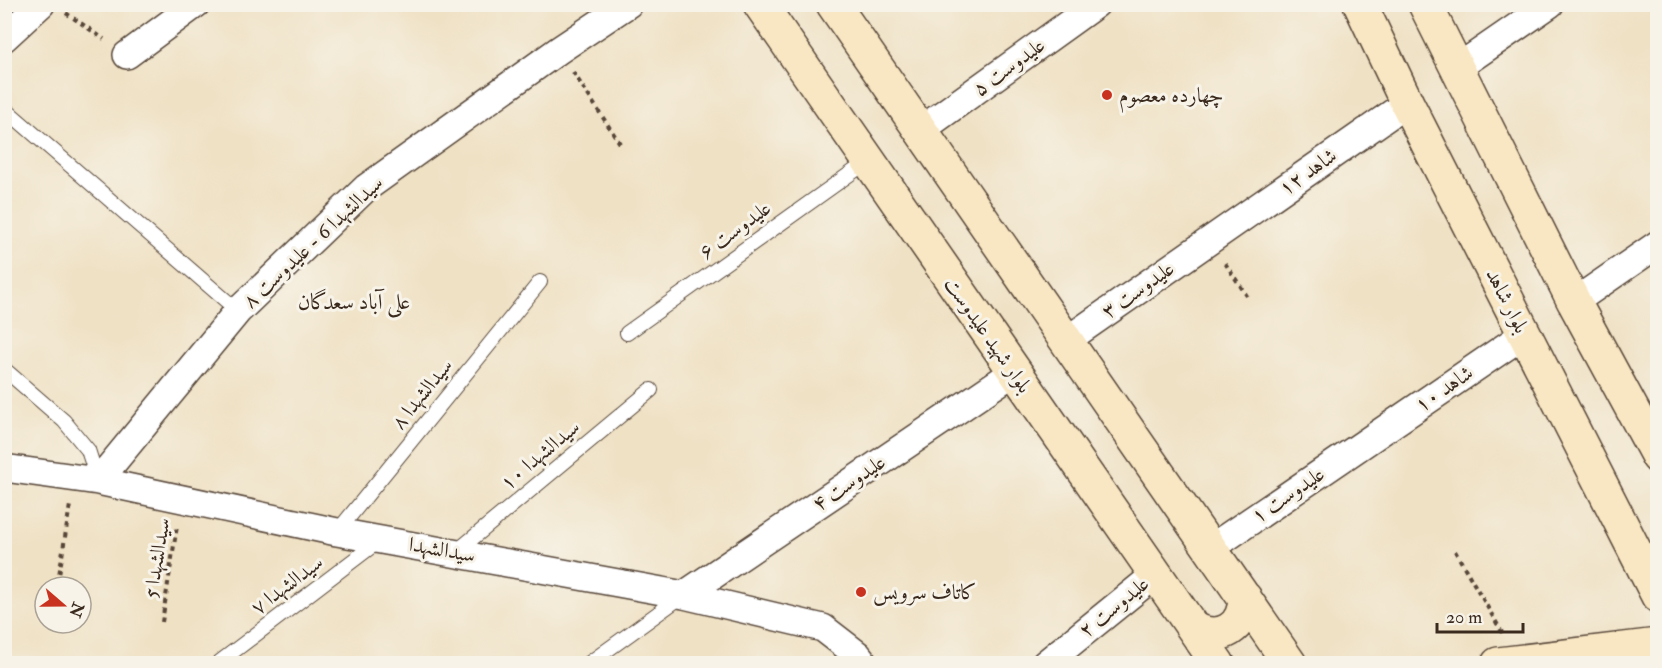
<svg xmlns="http://www.w3.org/2000/svg" width="1662" height="668" viewBox="0 0 1662 668" font-family="'IM FELL Double Pica',Amiri,serif">
  <style>
    .lines { fill: none; stroke-linecap: round; stroke-linejoin: round }
    .service-casing { stroke: #564537; stroke-width: 16 }
    .minor-casing { stroke: #564537; stroke-width: 30 }
    .secondary-casing { stroke: #564537; stroke-width: 36 }
    .path { stroke: #564537; stroke-width: 4; stroke-dasharray: 4.5 4.5; stroke-linecap: butt }
    .service { stroke: #fff; stroke-width: 14 }
    .minor { stroke: #fff; stroke-width: 27 }
    .secondary { stroke: #f9e7c3; stroke-width: 33 }
    .poi-dot { fill: #c8321e; stroke: #f7f3e8; stroke-width: 2 }
    .labels { text-anchor: middle; dominant-baseline: central; stroke-width: 6; stroke-linejoin: round; paint-order: stroke }
    .street-label { font-size: 21px; fill: #3b2a1e; stroke: #f7f3e8 }
    .poi-label { font-size: 21px; fill: #3b2a1e; stroke: #f7f3e8; text-anchor: start }
    .neighbourhood-label { font-size: 22px; fill: #3b2a1e; stroke: #f7f3e8 }
  </style>
  <rect width="100%" height="100%" fill="#f7f3e8"/>
  <filter id="ink" filterUnits="userSpaceOnUse"><feTurbulence type="fractalNoise" baseFrequency=".0167" numOctaves="2"/><feDisplacementMap in="SourceGraphic" scale="12" xChannelSelector="R" yChannelSelector="G"/><feConvolveMatrix kernelMatrix="1 2 1 2 8 2 1 2 1" color-interpolation-filters="sRGB"/></filter>
  <filter id="wash" filterUnits="userSpaceOnUse"><feTurbulence type="fractalNoise" baseFrequency=".008" numOctaves="4" result="noise"/><feDisplacementMap in="SourceGraphic" scale="24" xChannelSelector="R" yChannelSelector="G"/><feGaussianBlur stdDeviation="1.35" result="paint"/><feColorMatrix in="noise" values="0 0 0 0 0 0 0 0 0 0 0 0 0 0 0 0 0 1.4 0 .05"/><feComposite in="paint" operator="in"/></filter>
  <g filter="url(#wash)">
    <rect width="100%" height="100%" fill="#efe1c4"/>
  </g>
  <g filter="url(#ink)">
    <g class="lines">
      <defs>
        <path id="service" d="M4,108L238,311
          M627,333L868,161
          M4,369L64,421L88,450L98,481
          M337,532L540,282
          M456,552L651,390
          M217,664L380,540
          M588,664L682,596"/>
        <path id="minor" d="M4,38L41,4
          M127,55L196,4
          M1457,68L1550,4
          M921,130L1096,4
          M1574,302L1658,244
          M1067,340L1407,103
          M4,468L98,481L337,532L684,595L823,628L858,655L865,664
          M98,481L238,311L366,188L559,50L628,4
          M1211,548L1523,335
          M684,595L1014,372
          M1045,664L1156,574"/>
        <path id="secondary" d="M760,4L1218,664
          M833,4L1290,664
          M1360,4L1407,103L1658,596
          M1425,4L1574,302L1658,457
          M1194,629C1221,642 1244,628 1245,598
          M1498,664L1658,645"/>
      </defs>
      <use href="#service" class="service-casing"/>
      <use href="#minor" class="minor-casing"/>
      <use href="#secondary" class="secondary-casing"/>
      <path class="path" d="M66,13L104,39
        M573,72L621,145
        M1225,263L1247,296
        M1455,551L1503,634
        M58,582L70,505
        M162,622L177,526"/>
      <use href="#service" class="service"/>
      <use href="#minor" class="minor"/>
      <use href="#secondary" class="secondary"/>
    </g>
  </g>
  <g class="poi-dot">
    <circle cx="1107" cy="95" r="6"/>
    <circle cx="861" cy="592" r="6"/>
  </g>
  <g class="labels">
    <g class="street-label">
      <text transform="translate(1009 67) rotate(-36)">علیدوست ۵</text>
      <text transform="translate(1308 172) rotate(-35)">شاهد ۱۲</text>
      <text transform="translate(735 230) rotate(-36)">علیدوست ۶</text>
      <text transform="translate(313 242) rotate(-43)">سیدالشهدا 6 - علیدوست ۸</text>
      <text transform="translate(1138 290) rotate(-35)">علیدوست ۳</text>
      <text transform="translate(1507 301) rotate(63)">بلوار شاهد</text>
      <text transform="translate(988 335) rotate(55)">بلوار شهید علیدوست</text>
      <text transform="translate(1444 389) rotate(-34)">شاهد ۱۰</text>
      <text transform="translate(422 394) rotate(-51)">سیدالشهدا ۸</text>
      <text transform="translate(540 455) rotate(-40)">سیدالشهدا ۱۰</text>
      <text transform="translate(849 483) rotate(-34)">علیدوست ۴</text>
      <text transform="translate(1288 495) rotate(-34)">علیدوست ۱</text>
      <text transform="translate(442 550) rotate(10)">سیدالشهدا</text>
      <text transform="translate(157 558) rotate(-81)">سیدالشهدا 5</text>
      <text transform="translate(287 585) rotate(-37)">سیدالشهدا ۷</text>
      <text transform="translate(1114 607) rotate(-39)">علیدوست ۲</text>
    </g>
    <g class="poi-label">
      <text x="1119" y="95">چهارده معصوم</text>
      <text x="873" y="592">کاتاف سرویس</text>
    </g>
    <g class="neighbourhood-label">
      <text x="354" y="302">علی آباد سعدگان</text>
    </g>
  </g>
  <rect width="1662" height="668" fill="none" stroke="#f7f3e8" stroke-width="24"/>
  <g transform="translate(63 605) rotate(110)"><circle r="28" fill="#f7f3e8" stroke="#aca397" stroke-width="1.5"/>
  <path d="M0-4.5L10 22L0 15L-10 22Z" fill="#c8321e"/>
  <text y="-9" font-size="16" font-weight="bold" text-anchor="middle" fill="#3b2a1e">N</text>
  </g>
  <path d="M1437 623v9h86v-9" fill="none" stroke="#3b2a1e" stroke-width="3"/>
  <text x="1446" y="623" font-size="18" fill="#3b2a1e" stroke="#f7f3e8" stroke-width="4.5" paint-order="stroke">20 m</text>
</svg>
